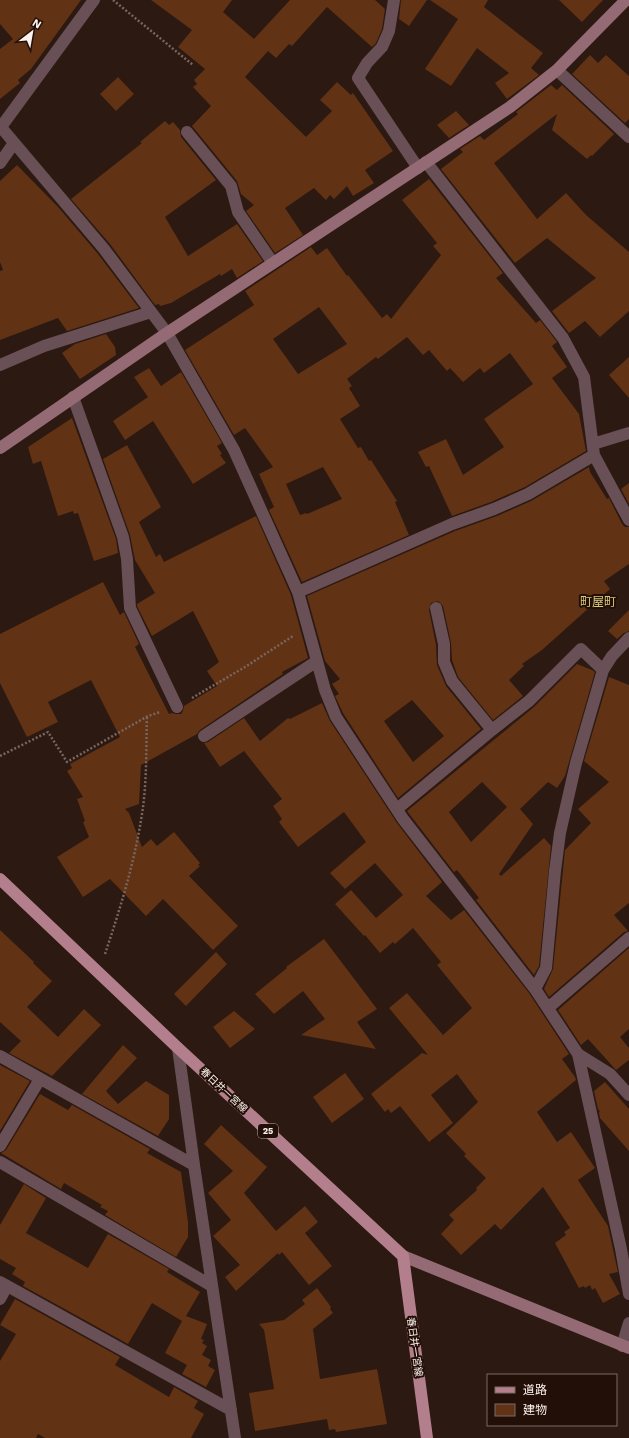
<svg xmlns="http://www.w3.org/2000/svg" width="629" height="1438" viewBox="0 0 629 1438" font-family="'Work Sans','Noto Sans JP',sans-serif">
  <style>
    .building { fill: #613214; fill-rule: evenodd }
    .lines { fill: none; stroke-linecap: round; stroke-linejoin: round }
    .path { stroke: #776760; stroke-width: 2.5; stroke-dasharray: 2 2; stroke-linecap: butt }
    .street { stroke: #694f56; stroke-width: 12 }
    .secondary { stroke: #946a75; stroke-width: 12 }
    .primary { stroke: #b47f8d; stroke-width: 12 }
    .labels { text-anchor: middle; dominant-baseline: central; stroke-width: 4; stroke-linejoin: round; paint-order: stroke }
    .shield { fill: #221008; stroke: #bbaea8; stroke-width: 1 }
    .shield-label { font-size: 9px; font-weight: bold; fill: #fdf2ed }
    .street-label { font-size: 10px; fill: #fdf2ed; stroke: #221008 }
    .quarter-label { font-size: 12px; fill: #d8c87a; stroke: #221008 }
  </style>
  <rect width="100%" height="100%" fill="#2c1911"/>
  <path class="building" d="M0,0H81L31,69L18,80L20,83L0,99V49L13,39L0,24Z
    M151,0H232L223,12L254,39L290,0H375L385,9L382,29L376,43L372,47L327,7L292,46L289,44L276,58L268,51L245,77L306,137L332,111L320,100L337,82L351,95L353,93L393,151L365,170L374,183L353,196L347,186L334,199L330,195L326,200L314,188L285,208L303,235L275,253L246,211L254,205L241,194L237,181L192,126L211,106L193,87L197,84L194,80L205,69L178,47L192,30Z
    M401,0H427L409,26L399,19Z
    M430,0H488L484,7L543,53L531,68L539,75L507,99L495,83L509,73L477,48L451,86L425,69L458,19Z
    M559,0H603L582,22Z
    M590,55L598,63L606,55L629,76V119L625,123L572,74Z
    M118,77L134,94L116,111L100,94Z
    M551,85L557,90L562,85L614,134L592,156L591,155L587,159L552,130L557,114L494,163L537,219L566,193L586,215L629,252V311L600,337L585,321L569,333L552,311L596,278L547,238L515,263L441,169L463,152L460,149L480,136L484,140L518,114L516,112Z
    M456,111L469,125L449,138L437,125Z
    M165,121L169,125L173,122L180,130L181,137L216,180L165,217L188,256L237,224L263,261L237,278L232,269L221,276L220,274L171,303L160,306L159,304L155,305L110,244L71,199L142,143L140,142Z
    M17,165L59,208L98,254L139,308L67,331L58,318L0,340V271L3,270L0,262V181Z
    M429,179L503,273L496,278L536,323L540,320L557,342L552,346L567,367L552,378L579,414L586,451L525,487L491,502L452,516L429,466L426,467L418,452L446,439L463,475L504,447L484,419L533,384L510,353L484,373L480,368L463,382L450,368L447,371L429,350L423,355L407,337L378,359L376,357L347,379L352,386L349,388L360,406L340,419L358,448L361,447L369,461L371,460L397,501L395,502L409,535L302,582L269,510L274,507L259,474L273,467L245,428L234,435L185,350L254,305L245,291L311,247L317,255L327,248L347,276L348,275L382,318L387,314L391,319L441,255L433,246L437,243L402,200ZM319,307L347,344L298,374L273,339ZM323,467L342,499L307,514L306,513L300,515L286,484Z
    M106,334L115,347L116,355L80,379L62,353L75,344Z
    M629,357V398L609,375Z
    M149,368L161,386L181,372L222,443L217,446L222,454L220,455L226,463L193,484L153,421L125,440L113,421L148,397L134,377Z
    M72,418L116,539L118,553L94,561L78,513L74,514L73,511L58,516L41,461L33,464L28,447Z
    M127,445L161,507L139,522L156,557L160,554L164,562L256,516L291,595L308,658L282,672L283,674L200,730L197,734L141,765L139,804L125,809L129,813L142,847L151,839L157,846L174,832L200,863L198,865L200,866L189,876L238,926L213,950L163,899L146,916L110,879L83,897L57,857L89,837L83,822L85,821L77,799L83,797L67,771L72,768L70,764L120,737L91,680L48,702L58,722L27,737L0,683V634L103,582L120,615L124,612L139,644L135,647L169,714L172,713L176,714H181L183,711L184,706L217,686L207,671L219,662L193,611L152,636L137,606V604L155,593L135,560L130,535L103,459Z
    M589,467L590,472L607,499L609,498L622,524L625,527H629V564L604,581L610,589L542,650L522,664L524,666L509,680L523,696L493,720L458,677L452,660L451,643L443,606L438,601L431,603L429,610L436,645L437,665L446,686L481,729L398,798L343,713L335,696L339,694L332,684L340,679L325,661L307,596L455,531L497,516L531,501ZM412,700L444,736L413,762L384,721Z
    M629,483V504L621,489Z
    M629,610V631L624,633L617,639L608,631Z
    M577,664L592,670L595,672L565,776L557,788L548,782L520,809L533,824L499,874L501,876L544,838L551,846L539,966L534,975L476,900L479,898L457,870L454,872L407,811L534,707ZM482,782L507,807L471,842L449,812Z
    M609,677L629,685V903L614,915L628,931L624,932L549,997L544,989L553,969L565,850L591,823L578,809L609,782L584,761Z
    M322,703L330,721L397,823L442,882L426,896L451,920L464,910L529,993L569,1054L562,1059L575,1077L576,1080L537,1112L557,1142L571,1132L595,1168L578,1180L608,1226L614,1254L618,1272L609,1274L620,1294L603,1303L595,1288L592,1290L590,1285L585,1288L584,1286L579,1288L555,1243L566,1235L564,1232L570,1228L543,1187L501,1230L495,1224L461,1255L441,1234L454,1220L449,1215L477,1190L476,1188L486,1178L464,1156L466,1154L446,1133L478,1102L457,1074L431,1095L453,1123L429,1142L400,1106L391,1113L388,1109L385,1112L371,1094L422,1053L428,1055L389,1008L407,993L443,1035L472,1008L437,965L441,962L413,928L395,944L393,942L380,953L365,935L364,936L335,904L351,890L376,918L403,895L375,863L345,889L330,873L366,842L344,812L298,847L279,822L282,819L273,806L282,799L244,751L220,767L204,743L208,742L244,718L260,741L288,718L290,719Z
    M0,930L34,962L33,963L52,981L27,1007L58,1037L84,1009L101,1025L52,1076L9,1053L21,1041L0,1022Z
    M324,939L377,1009L357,1022L376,1049L301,1035L325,1019L303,991L274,1014L255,994L287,968L286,967Z
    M629,948V1029L620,1037L629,1048V1060L616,1070L588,1039L581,1045L558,1010Z
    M216,952L227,964L186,1006L174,994Z
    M234,1011L255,1029L230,1048L213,1027Z
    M123,1045L137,1058L106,1091L118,1104L146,1081L169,1095V1119L158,1136L82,1094Z
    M0,1065L30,1081L0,1131Z
    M345,1073L364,1099L332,1123L313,1097Z
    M605,1082L629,1109V1151L600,1118L599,1112L600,1111L598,1109L594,1091Z
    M40,1094L68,1110L72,1105L150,1149L147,1153L181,1172L188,1222V1237L176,1257L105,1215L108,1211L100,1207L102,1205L64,1183L61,1189L1,1153L6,1150Z
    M221,1125L267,1167L244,1193L276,1231L305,1206L318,1222L305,1233L332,1266L309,1285L282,1252L279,1255L278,1253L236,1291L225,1277L240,1265L213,1236L231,1220L208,1193L233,1171L204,1144Z
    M24,1184L46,1198L26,1233L88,1268L108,1234L169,1269L167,1272L200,1292L186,1316L207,1324L201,1339L204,1340L202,1343L207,1346L202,1355L211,1360L208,1366L215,1370L206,1387L182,1374L187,1365L165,1353L182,1321L152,1303L128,1344L23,1286L25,1282L12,1274L16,1268L0,1259V1225Z
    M317,1288L331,1307L330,1309L333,1313L313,1329L320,1379L377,1369L387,1424L336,1432L335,1429L329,1430L327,1419L255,1431L249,1393L274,1389L264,1330L259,1324L284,1320L305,1304L302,1300Z
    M15,1299L120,1357L115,1365L169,1397L174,1387L198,1401L194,1408L204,1414L191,1438H45L38,1434L36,1438H0V1361L16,1334L0,1325Z"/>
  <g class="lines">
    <path class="path" d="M113,0L193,65
      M192,698L245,667L293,636
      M0,756L48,732L67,762L148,716L160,712
      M105,954C121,906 136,858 143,807C147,777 146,746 147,716"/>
    <path class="street" d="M394,0L389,31L382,47L367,63L358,78L418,168
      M557,70L629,137
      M0,126L104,249L167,333L234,450L298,592L325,690L336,717L403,819L535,989L578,1054L621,1249L629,1294
      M1,127L94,0
      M187,132L231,186L238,212L273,263
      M426,162L563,338L584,377L594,455L629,520
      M0,163L14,143
      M0,365L44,346L151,312
      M73,397L123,537L127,559L130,608L177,707
      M593,444L629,433
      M298,592L452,524L494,509L528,494L594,455
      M436,608L444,644V662L452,681L492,730
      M204,736L317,661
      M397,809L492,730L529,701L581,649L603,670
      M535,989L546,968L555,871L560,833L576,763L603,670L612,656L629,638
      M548,1008L629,938
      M178,1048L194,1165L235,1438
      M578,1054L610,1074L629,1095
      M0,1056L194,1165
      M0,1146L40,1079
      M0,1162L212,1286
      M0,1282L231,1410
      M0,1299L7,1286
      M622,1346L629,1323"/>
    <path class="secondary" d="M0,448L167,333L510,107L557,70L626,0
      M403,1256L629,1348"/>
    <path class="primary" d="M0,879L178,1048L403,1256L427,1438"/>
  </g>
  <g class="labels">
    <rect class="shield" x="258" y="1124" width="20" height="14" rx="3"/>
    <g class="shield-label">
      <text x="268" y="1131">25</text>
    </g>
    <g class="street-label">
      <text transform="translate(224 1090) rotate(43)">春日井一宮線</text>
      <text transform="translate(415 1347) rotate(82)">春日井一宮線</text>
    </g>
    <g class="quarter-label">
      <text x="598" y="602">町屋町</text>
    </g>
  </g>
  <rect x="487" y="1374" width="130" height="52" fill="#221008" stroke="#7a6a64"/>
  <rect x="495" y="1387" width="20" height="6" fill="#b47f8d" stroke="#7a6a64"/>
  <text x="523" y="1394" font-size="12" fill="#fdf2ed">道路</text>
  <rect x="495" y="1404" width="20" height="12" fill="#613214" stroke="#7a6a64"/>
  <text x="523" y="1414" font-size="12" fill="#fdf2ed">建物</text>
  <g transform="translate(32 32) rotate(31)" stroke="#221008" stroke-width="3" paint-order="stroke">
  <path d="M0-3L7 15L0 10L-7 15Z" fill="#fdf2ed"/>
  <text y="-6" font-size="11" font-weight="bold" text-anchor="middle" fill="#fdf2ed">N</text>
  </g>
</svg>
